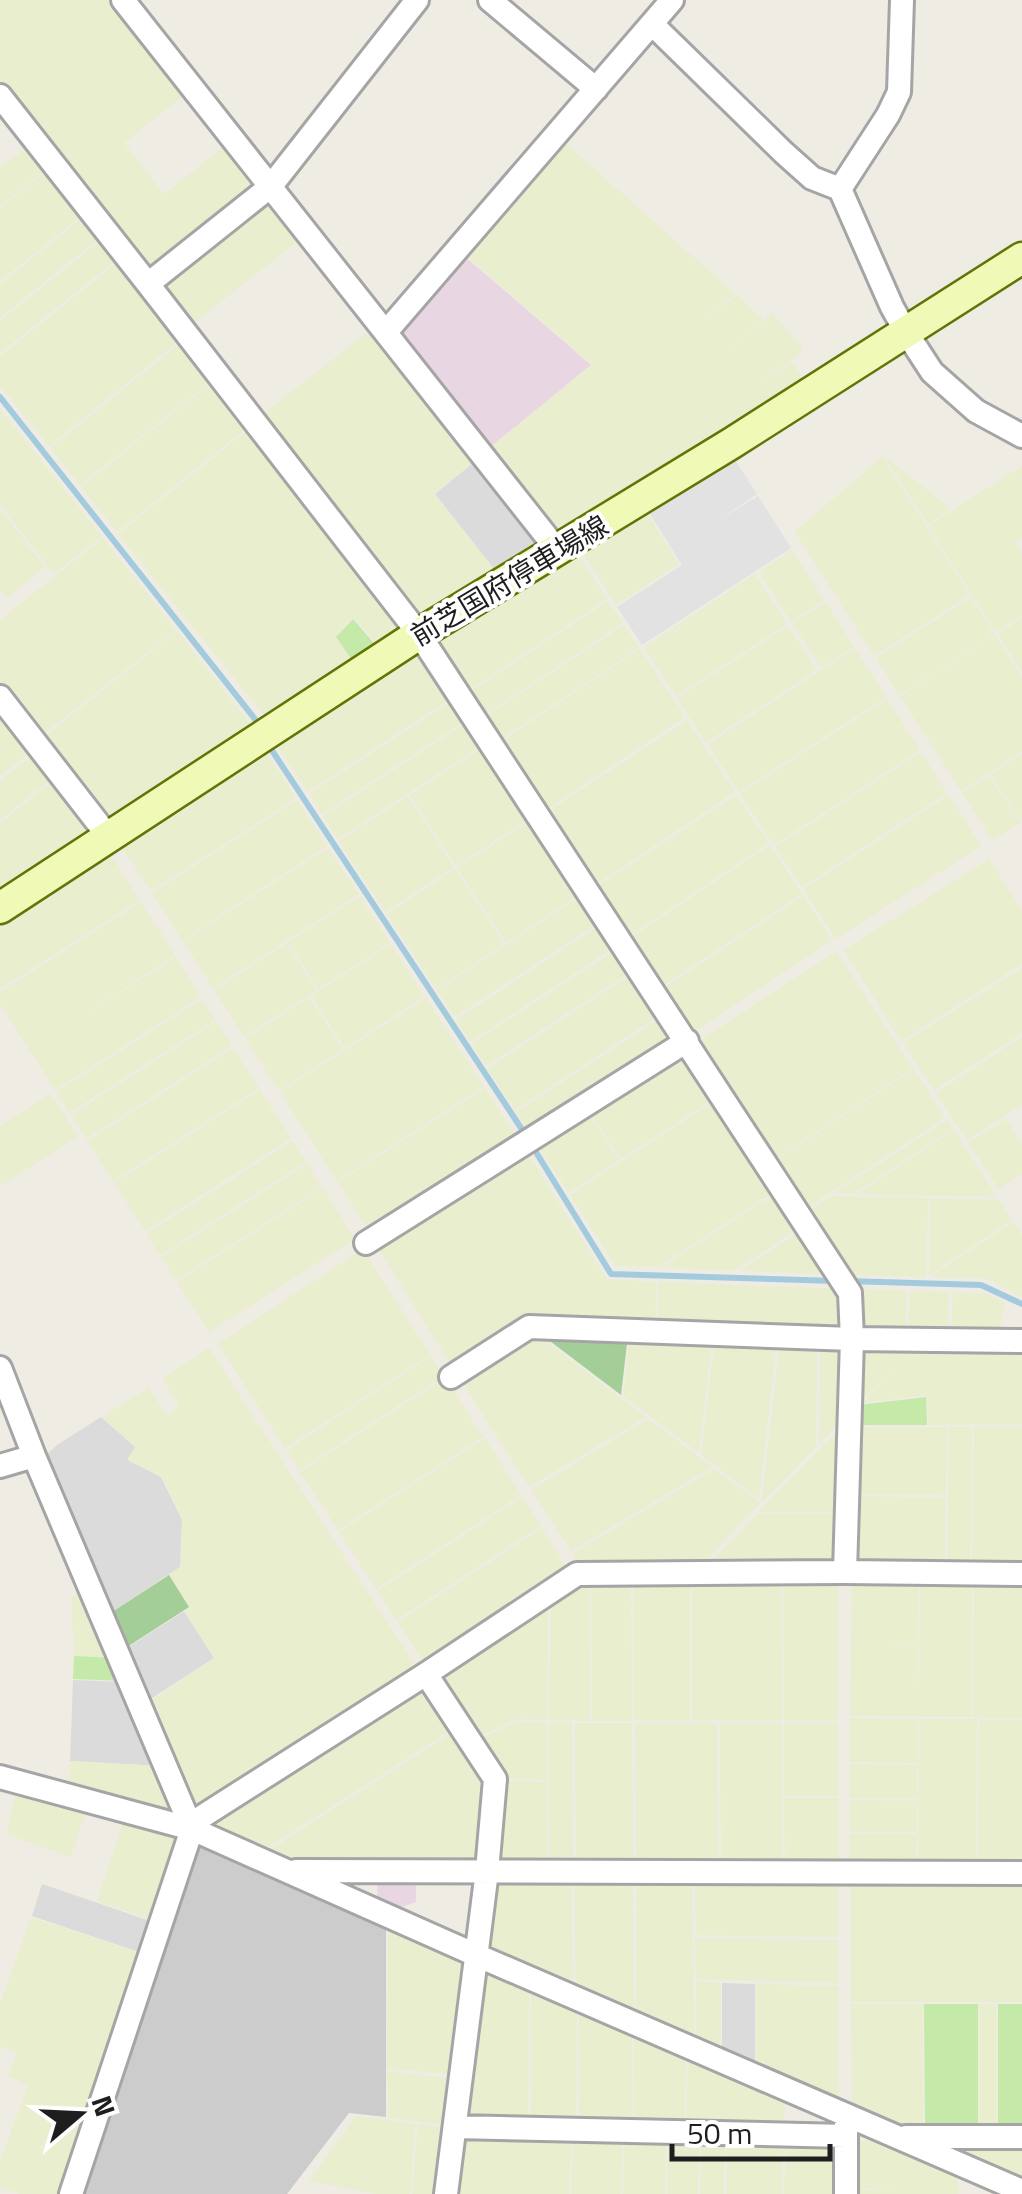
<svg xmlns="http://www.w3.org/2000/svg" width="1022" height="2194" viewBox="0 0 1022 2194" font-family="'Titillium Web','Noto Sans JP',sans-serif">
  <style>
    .residential { fill: #dcdbdb }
    .industrial { fill: #e8d6e3 }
    .religious { fill: #ccc }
    .farmland { fill: #e9eecf }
    .grass { fill: #c4e9a9 }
    .forest { fill: #a4ce98 }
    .parking { fill: #e2e2e2 }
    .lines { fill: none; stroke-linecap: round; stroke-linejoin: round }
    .stream { stroke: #a4cbdd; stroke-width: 6 }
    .minor-casing { stroke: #a5a5a5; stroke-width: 28 }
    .secondary-casing { stroke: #607505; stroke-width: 35 }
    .minor { stroke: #fff; stroke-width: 22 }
    .secondary { stroke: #f1f9b7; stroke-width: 30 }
    .labels { text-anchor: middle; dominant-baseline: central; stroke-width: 8; stroke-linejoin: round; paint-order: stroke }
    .street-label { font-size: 28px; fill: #1e1e1e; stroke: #fff }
  </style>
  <rect width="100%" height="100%" fill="#efece4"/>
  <path class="residential" d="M478,459L546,545L498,574L435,494Z
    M101,1417L135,1447L128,1460L161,1477L182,1520L180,1567L109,1614L43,1458L57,1445Z
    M184,1611L214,1658L146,1702L124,1650Z
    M73,1680L126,1682L161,1766L70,1761Z
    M42,1884L156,1923L145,1954L32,1916Z
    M722,1983L755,1984V2066L722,2051Z"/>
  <path class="industrial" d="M462,254L591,365L488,449L395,332Z
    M378,1879H416V1902L402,1907L377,1898Z"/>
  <path class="religious" d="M202,1843L386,1924V2117L349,2113L287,2194H78L195,1847Z"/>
  <path class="farmland" d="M0,0H114L187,93L124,143L164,194L228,143L263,187L150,277L0,89Z
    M561,139L735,294L692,331L737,295L763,319L719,359L772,313L802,347V353L747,390L792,362L804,382L557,537L488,449L592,365L463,253Z
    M31,144L49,167L0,206V168Z
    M50,168L85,213L0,281V208Z
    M269,194L303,237L189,327L155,285Z
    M87,214L103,235L0,318V284Z
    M105,237L120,257L0,353V321Z
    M122,259L184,337L49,446L0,385V356Z
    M374,327L478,459L434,494L498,574L421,623L259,417Z
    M186,339L216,377L80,485L50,448Z
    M217,378L253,423L117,532L81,487Z
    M0,409L102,536L54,574L0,505Z
    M254,425L409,630L380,649L362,626L352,618L336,637L355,664L268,720L118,534Z
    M883,455L951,509L928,524Z
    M882,457L970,595L874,656L795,532Z
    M1022,466V537L1015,542L1022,554V616L996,632L928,526Z
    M0,509L45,567L7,598L0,590Z
    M645,510L679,564L616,605L581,551Z
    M103,538L176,630L41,736L0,683V620Z
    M792,550L824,600L791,622L759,572Z
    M577,553L607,599L466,692L430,639Z
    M755,574L787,624L676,696L644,647Z
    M971,597L995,634L899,695L876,658Z
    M608,601L623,623L482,717L467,694Z
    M826,602L854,647L821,668L792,623Z
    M1022,618V672L998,634Z
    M624,625L639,648L498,741L483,718Z
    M788,626L817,670L706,742L677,698Z
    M177,631L254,728L110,824L43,738Z
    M995,635L1022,677V752L961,791L900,696Z
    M416,646L450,699L308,792L273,740Z
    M855,648L886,697L739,792L708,744Z
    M640,649L685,717L544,811L499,743Z
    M887,699L920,750L774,845L740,794Z
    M452,701L465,721L322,814L309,794Z
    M0,710L32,751L0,776Z
    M687,720L735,792L594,886L546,813Z
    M466,723L481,746L338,839L323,816Z
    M263,747L296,798L151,891L118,841Z
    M482,748L528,819L456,866L410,795Z
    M921,752L947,793L802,887L775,847Z
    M34,754L53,778L0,820V781Z
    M1022,754V820L990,775Z
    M988,776L1022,822L992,840L962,793Z
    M54,780L94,831L0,894V823Z
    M736,795L769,843L628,937L595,888Z
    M949,795L981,846L836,939L803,889Z
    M408,796L454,867L385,912L339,841Z
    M297,800L327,846L182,940L152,893Z
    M529,821L578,895L506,943L457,868Z
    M770,845L802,894L661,987L629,939Z
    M328,848L359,894L213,988L183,941Z
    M107,849L140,900L0,989V918Z
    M989,859L1022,911V964L901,1041L844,950Z
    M455,869L504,944L436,989L387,914Z
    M360,896L390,943L318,989L288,942Z
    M803,896L832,940L691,1034L662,989Z
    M579,897L597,924L454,1017L437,990Z
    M141,902L175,955L64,1028L176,957L201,997L55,1090L0,1004V992Z
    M599,926L613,948L470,1042L456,1020Z
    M287,943L316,990L244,1037L214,990Z
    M391,944L425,996L345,1048L311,996Z
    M614,951L629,973L486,1066L471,1044Z
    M836,951L913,1068L773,1160L696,1043Z
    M1022,968V1033L934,1090L903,1043Z
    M630,975L657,1017L515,1110L487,1069Z
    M309,997L343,1049L279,1091L245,1039Z
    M426,998L484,1086L337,1181L280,1092Z
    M202,999L215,1020L69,1113L56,1092Z
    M659,1019L674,1041L529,1133L516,1112Z
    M217,1021L232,1046L86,1139L71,1115Z
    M1022,1037V1105L967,1140L936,1093Z
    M233,1048L259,1088L113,1181L87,1141Z
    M680,1052L712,1100L621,1159L589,1112Z
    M914,1069L945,1118L805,1209L774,1161Z
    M485,1088L518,1139L370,1232L338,1182Z
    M260,1090L291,1138L145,1231L114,1183Z
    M51,1094L78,1137L0,1186V1126Z
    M713,1102L772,1193L658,1267L616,1266L570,1195Z
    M588,1113L619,1160L569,1193L538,1146Z
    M1006,1119L1022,1143V1174L999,1189L968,1143Z
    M947,1120L953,1129L853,1194L834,1193Z
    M954,1130L997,1197L857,1194Z
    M292,1141L306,1162L160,1255L146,1234Z
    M525,1149L607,1279L656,1282L655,1329L531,1323L454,1370L375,1243Z
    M307,1164L322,1187L176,1280L161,1257Z
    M323,1188L355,1239L209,1332L177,1282Z
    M773,1195L796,1230L734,1271L662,1267Z
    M831,1196L928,1198L926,1277L848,1275L807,1212Z
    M930,1198L999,1200L1012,1220L929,1275Z
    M1013,1222L1022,1235V1297L992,1281L981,1278L930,1277Z
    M798,1233L825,1274L739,1271Z
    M363,1249L430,1355L285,1448L218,1344Z
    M658,1282L838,1289L844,1298L845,1336L657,1330Z
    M859,1289L907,1290L905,1335L862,1334Z
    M910,1291L949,1292L947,1335H908Z
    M953,1292L985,1293L1005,1303L998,1335H951Z
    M531,1330L646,1417L529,1487L459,1377Z
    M630,1335L712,1338L699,1453L623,1396Z
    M715,1338L777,1340L759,1499L701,1455Z
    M780,1340L817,1342L816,1447L763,1502L762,1501Z
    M820,1342L845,1343L843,1419L819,1444Z
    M1022,1347V1424L928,1425L927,1395L862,1403L912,1349L859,1403L861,1348Z
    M209,1348L417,1668L193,1813L147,1703L215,1658L184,1611L189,1606L169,1575L181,1567L182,1519L162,1476L127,1460L135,1447L102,1417L148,1388L168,1416L179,1404L162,1379Z
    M431,1356L444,1376L299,1470L287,1450Z
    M445,1378L483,1437L338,1530L300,1472Z
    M648,1419L712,1467L571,1551L531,1490Z
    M842,1426L840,1512H758Z
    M947,1427L946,1495L857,1494L858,1428Z
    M949,1427H972L970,1567H947Z
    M974,1427H1022V1568L972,1567Z
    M485,1438L521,1495L376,1589L339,1532Z
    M714,1469L760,1503L698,1569L582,1568L572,1554Z
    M856,1496L945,1498V1567L854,1565Z
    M522,1497L541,1526L396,1620L378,1591Z
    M757,1514H839L838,1567L704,1569Z
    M542,1528L569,1571L425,1664L398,1622Z
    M852,1578L918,1579V1647H859L917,1648L918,1704L920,1579H972L971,1717L850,1716Z
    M589,1579L590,1721L549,1720L551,1601Z
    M591,1579H631L632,1721H592Z
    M634,1579H690V1720H634Z
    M692,1579H781L782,1720H692Z
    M783,1579H838V1720H784Z
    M974,1579L1022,1580V1718L973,1717Z
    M88,1591L115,1658L74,1656L71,1596Z
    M548,1602L547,1720L517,1719L474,1739L434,1677L475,1655Z
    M424,1682L454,1728L262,1851L203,1826Z
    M850,1718L918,1719L917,1763L850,1762Z
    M919,1719H977L976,1865H918Z
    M979,1720H1022V1866L978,1865Z
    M518,1722L547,1723V1780L500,1778L476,1740Z
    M549,1723H572L573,1865H550Z
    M575,1723H632L633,1865H576Z
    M635,1723H717L718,1865H636Z
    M720,1723H782V1865H721Z
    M784,1723H838L839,1796H784Z
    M456,1730L488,1780L481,1865H289L265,1853Z
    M70,1761L161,1766L183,1816L69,1792Z
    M850,1764L917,1765V1798H850Z
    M500,1781L548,1782L547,1864H494Z
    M17,1788L87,1808L71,1857L6,1834Z
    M784,1798H839V1865H785Z
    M850,1800L917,1801V1832H850Z
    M125,1817L183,1834L158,1922L97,1901Z
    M850,1834H917L916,1865L849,1864Z
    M493,1877H571L573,1987L483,1949Z
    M574,1878L633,1879L634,2013L576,1989Z
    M637,1879H692L694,2039L636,2014Z
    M695,1879H838V1937L696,1935Z
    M851,1880H923V1889L924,1880H978V1905L979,1880H1022V2002H851Z
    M31,1917L145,1955L66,2194H20L0,2187V2162L28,2085L8,2076L17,2053L0,2046V2004Z
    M388,1926L468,1961L454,2075L387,2068Z
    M695,1938L838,1940V1983L696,1979Z
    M481,1964L529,1985L528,2124L462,2122Z
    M696,1981L721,1983V2050L696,2040Z
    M756,1984L838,1986L839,2099L835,2101L756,2066Z
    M531,1985L577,2006L576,2124H531Z
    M851,2004H923V2130H899L852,2108Z
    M979,2004H996L997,2130H979Z
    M579,2007L632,2029L633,2126L579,2125Z
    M634,2030L686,2053L684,2127L635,2126Z
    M688,2054L785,2096L784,2129L686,2127Z
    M387,2071L454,2079L448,2125L389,2118Z
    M356,2116L415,2124L410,2194H377L309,2181Z
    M418,2124L448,2128L440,2194H412Z
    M461,2132L571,2134L569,2194H454Z
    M572,2134L622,2136L621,2194H571Z
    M624,2136H666L665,2194H623Z
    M668,2136L699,2137L698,2194H667Z
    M701,2137L725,2138L724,2194H700Z
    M727,2138L783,2139L782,2194H726Z
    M786,2139L841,2140L840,2194H784Z
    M920,2140H1022V2184Z
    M852,2141H887L958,2172V2194H851V2190L911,2189L852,2188Z"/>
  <path class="grass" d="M353,619L379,649L355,664L336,637Z
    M926,1397L927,1425H859V1405Z
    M74,1656L116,1658L125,1681L73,1679Z
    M924,2004H978V2130L925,2129Z
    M998,2004H1022V2130H998Z"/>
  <path class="forest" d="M538,1332L628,1335L621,1395Z
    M169,1575L189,1607L124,1649L109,1614Z"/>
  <path class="parking" d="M732,455L757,494L717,521L758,496L791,548L642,645L617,607L682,565L647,509Z"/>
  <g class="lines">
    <path class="stream" d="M0,397L262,728
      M269,746L523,1131L611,1274L835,1281
      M847,1281L981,1285L1022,1304"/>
    <defs>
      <path id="minor" d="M123,0L558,551
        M490,0L596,89
        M652,24L784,153L812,178L840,189L892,307L906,332L932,372L976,411L1022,436
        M0,96L148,284L419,634L850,1293L852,1339L845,1572
        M840,189L888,115L899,92L902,0
        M148,284L271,186L417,0
        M386,332L672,0
        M0,697L108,836
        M366,1243L687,1041
        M0,1368L34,1456L192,1829
        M451,1377L529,1327L852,1339L1022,1341
        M0,1466L34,1456
        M426,1674L495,1779L487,1871L446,2194
        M0,1777L192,1829L476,1955L1022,2191
        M296,1871L1022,1873
        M455,2127L846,2136
        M906,2137H1022
        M71,2194L192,1829L203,1816L426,1674L577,1574L845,1572L1022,1574
        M846,2194V2123"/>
      <path id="secondary" d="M0,908L419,634L732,443L1022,258"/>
    </defs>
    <use href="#minor" class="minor-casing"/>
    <use href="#secondary" class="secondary-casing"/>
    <use href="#minor" class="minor"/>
    <use href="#secondary" class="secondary"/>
  </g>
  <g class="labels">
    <g class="street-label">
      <text transform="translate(509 580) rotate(-31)">前芝国府停車場線</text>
    </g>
  </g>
  <g transform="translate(80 2114) rotate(71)" stroke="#ffffff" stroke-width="8" paint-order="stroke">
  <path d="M0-8L18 38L0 25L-18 38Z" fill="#1e1e1e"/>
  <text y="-15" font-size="28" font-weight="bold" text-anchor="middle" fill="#1e1e1e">N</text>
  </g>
  <path d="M672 2144v15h158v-15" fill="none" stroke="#1e1e1e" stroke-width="5"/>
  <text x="687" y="2144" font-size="30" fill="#1e1e1e" stroke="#ffffff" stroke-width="8" paint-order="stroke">50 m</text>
</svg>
